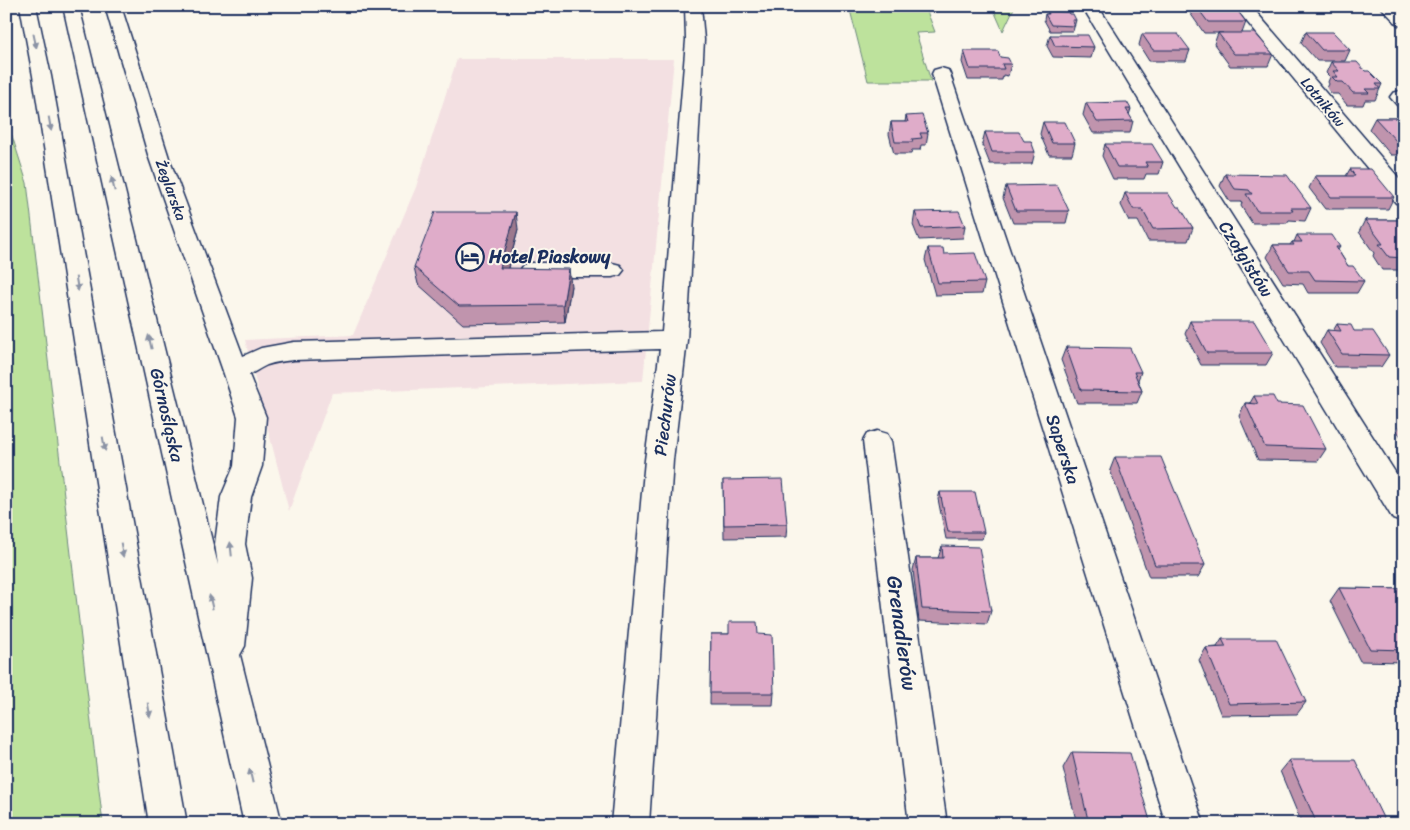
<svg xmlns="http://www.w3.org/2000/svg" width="1410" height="830" viewBox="0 0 1410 830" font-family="Sriracha,sans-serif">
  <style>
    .built { fill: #f3e0e2 }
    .green { fill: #bde29c; stroke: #6c887d }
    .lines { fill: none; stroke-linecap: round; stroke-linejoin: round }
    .minor-casing { stroke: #1b2f5e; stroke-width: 3 }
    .major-casing { stroke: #1b2f5e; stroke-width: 3 }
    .minor { fill: #fbf7ec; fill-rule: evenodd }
    .major { fill: #fbf7ec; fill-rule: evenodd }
    .wall { fill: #c094ad; stroke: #1b2f5e }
    .shaded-wall { fill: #9c788d; stroke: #1b2f5e }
    .building { fill: #dfacc9; stroke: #1b2f5e }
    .oneway { fill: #8b93a5 }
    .labels { text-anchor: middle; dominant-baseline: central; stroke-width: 4; stroke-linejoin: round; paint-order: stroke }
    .far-street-label { font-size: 15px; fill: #1b2f5e; stroke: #fbf7ec }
    .poi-label { font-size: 18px; font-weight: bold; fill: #1b2f5e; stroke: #fbf7ec; text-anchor: start }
    .street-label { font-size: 18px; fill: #1b2f5e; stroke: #fbf7ec }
    .near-street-label { font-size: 21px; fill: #1b2f5e; stroke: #fbf7ec }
  </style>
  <rect width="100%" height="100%" fill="#fbf7ec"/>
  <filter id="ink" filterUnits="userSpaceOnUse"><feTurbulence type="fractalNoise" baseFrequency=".02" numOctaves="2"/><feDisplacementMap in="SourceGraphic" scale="10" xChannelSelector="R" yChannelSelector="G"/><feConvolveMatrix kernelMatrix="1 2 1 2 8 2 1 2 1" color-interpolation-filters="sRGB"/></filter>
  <g filter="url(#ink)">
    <path class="built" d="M457,59H674L643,381L332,393L289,511L245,340L353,335L416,187Z"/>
    <path class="green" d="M849,6H925L935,32L916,33L931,81H868Z
      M992,6H1015L1003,31Z
      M6,117L27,183L103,824H6Z"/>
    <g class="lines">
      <defs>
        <path id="minor" d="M105,6H121L169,158L243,356L261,348L294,342L662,332L686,40L685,6H701L704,40L687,340L673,460L649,824H611L645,460L660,349L294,360C285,361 275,362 267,365C252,372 244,382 227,377L223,371L149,158Z
          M1082,6H1098L1404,486V523L1393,519Z
          M1234,6H1251L1404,184V204L1396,203Z
          M1380,6H1398L1404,12V26L1398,25Z
          M941,68L948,70L950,74L1204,824H1166L932,74L934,70Z
          M1400,91L1404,92V107L1397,105L1390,97L1393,93Z
          M531,263H612L620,265L624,270L620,275L612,277H531L523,275L519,270L523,265Z
          M877,431L887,434L891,441L947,824H909L863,441L867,434Z"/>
        <path id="major" d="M20,6H36L51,76L187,824H149L33,76Z
          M63,6H79L218,565L215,544L221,497L234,466L238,417L223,371L227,365L236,362L245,365L266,417L262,466L251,497L245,544L252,578L245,646L240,655L282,824H244Z"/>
      </defs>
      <use href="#minor" class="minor-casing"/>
      <use href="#major" class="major-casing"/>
      <use href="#minor" class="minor"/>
      <use href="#major" class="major"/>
    </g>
    <path class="wall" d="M740,6H770V9L740,8Z
      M1192,6H1234L1246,22L1242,33L1273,54L1268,66H1230L1214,44L1218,33H1223H1204L1190,13Z
      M1048,11L1069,14L1076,20L1073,31H1050L1044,20L1045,14H1047Z
      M1306,32L1350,50L1345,61H1317L1301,43Z
      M1142,34L1190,50L1186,61H1149L1139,45Z
      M1050,35L1094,47L1091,58L1053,57L1047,46Z
      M964,51L1000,57L1011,64L1008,76L1003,75L1002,80H968L962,62Z
      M1331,62L1365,71L1382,84L1375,100H1365L1363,105H1347L1338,94H1332L1327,88L1329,84L1328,82L1330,77L1326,73Z
      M1086,103L1131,109L1129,115L1133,121L1130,133H1093L1083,115Z
      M906,116L928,133L926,145H921L920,150H912L911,154H894L889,134L891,122H905Z
      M1375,118H1404V155H1391L1369,129Z
      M1043,122L1075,143L1072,155H1049L1040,134Z
      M985,132L1024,141L1035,152L1032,164H990L982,144Z
      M1105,144L1163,162L1159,174H1146L1144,179H1113L1102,156Z
      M1350,169L1394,197L1388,209H1325L1309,188L1315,176H1346Z
      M1225,174L1311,208L1305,221L1289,220L1287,223H1252L1241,206L1242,202H1230L1220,186Z
      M1006,186L1069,211L1066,223H1013L1003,198Z
      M1125,193L1177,207L1193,228L1188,241H1148L1138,221H1129L1121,205Z
      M915,212L965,226L963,238L919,240L913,225Z
      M1365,220H1404V270H1382L1373,256L1374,253L1359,232Z
      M518,230L508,268L571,286L565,322L463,324L418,284L414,267Z
      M1297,235L1340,247L1338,250L1348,266L1364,281L1357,293H1308L1303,284L1283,283L1267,257L1273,245H1290L1292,242H1294Z
      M928,248L944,254L985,282L982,294L935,295L925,260Z
      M1190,321L1273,353L1266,365H1201L1185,334Z
      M1337,324L1354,331L1389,355L1381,367H1335L1320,343L1327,330L1333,331Z
      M1066,347L1141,372L1138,380L1142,391L1137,403H1077L1061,360Z
      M1254,396L1277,404L1326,449L1318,461L1258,460L1239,416L1245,403H1250Z
      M1404,420V441L1397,431Z
      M1115,457L1205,565L1198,577H1149L1110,470Z
      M723,480L787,524L786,537L724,538Z
      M940,492L984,532L982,539H946L938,499Z
      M942,546L991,611L987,624L919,621L913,570L916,558H938Z
      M1339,588L1404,589V662L1360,661L1330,601Z
      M711,634H758L774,693L773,705H710Z
      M1222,639L1306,702L1297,714L1221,715L1199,660L1206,648L1217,647Z
      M1072,752L1151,824H1077L1063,768Z
      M1289,760L1386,824H1302L1280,771Z"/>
    <path class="shaded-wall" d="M516,212L518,230L503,286L500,268Z
      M569,269L571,286L565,322L563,305Z"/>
    <path class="building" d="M1196,6H1234L1246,22H1208Z
      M1048,11L1068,12L1069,14H1073L1076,20H1072L1075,26L1051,25L1045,14H1049Z
      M1306,32H1333L1350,50H1322Z
      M1218,33H1255L1273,54H1234Z
      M1142,34H1178L1190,50H1153Z
      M1050,35H1088L1094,47L1055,46Z
      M964,51H998L1000,57L1008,58L1011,64H1002L1004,69H970Z
      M1331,62H1357L1365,71H1369L1382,84H1376L1380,89H1365L1369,93H1353L1343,82H1337L1332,77H1338L1333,71H1339Z
      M1127,102L1131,109H1126L1133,121L1097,122L1086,103Z
      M922,115L928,133H920L922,138L912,139L913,142H895L891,122H908L906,116Z
      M1375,118H1404V143H1398Z
      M1043,122H1065L1075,143H1052Z
      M985,132H1019L1024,141H1031L1035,152H992Z
      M1105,144H1152L1163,162H1145L1148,167H1117Z
      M1350,169H1371L1394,197H1331L1315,176H1355Z
      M1225,174L1287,175L1311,208H1291L1293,211H1257L1246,194H1252L1249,190L1235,189Z
      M1057,185L1069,211H1016L1006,186Z
      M1125,193H1168L1177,207H1180L1193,228L1153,229L1142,209H1133Z
      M959,211L965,226L921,228L915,212Z
      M435,212H516L500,268L569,269L563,305L459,306L414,267Z
      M1365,220H1404V258L1389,257L1379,244H1383Z
      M1297,235H1332L1340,247H1336L1348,266H1353L1364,281L1315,280L1309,271H1289L1273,245H1294L1292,242H1302Z
      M928,248H943L944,254L975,253L985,282L938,283Z
      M1190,321H1254L1273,353H1207Z
      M1337,324L1351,325L1354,331H1373L1389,355L1342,354L1327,330L1341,331Z
      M1066,347L1130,348L1141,372H1134L1142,391L1081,390Z
      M1254,396H1273L1277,404L1303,405L1326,449L1265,447L1245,403L1258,404Z
      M1115,457H1161L1205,565H1155Z
      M783,479L787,524L724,525L723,480Z
      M940,492H975L984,532H948Z
      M942,546L979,547L991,611L922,609L916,558H943Z
      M1339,588L1404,589V650L1370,649Z
      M729,622H757L758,634L772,635L774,693H710L711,634H729Z
      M1222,639H1276L1306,702L1229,704L1206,648L1226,647Z
      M1072,752L1130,753L1151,824H1089Z
      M1289,760H1355L1386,824H1317Z"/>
    <defs><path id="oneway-solid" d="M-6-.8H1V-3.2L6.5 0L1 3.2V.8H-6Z" transform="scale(1.25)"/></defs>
    <g class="oneway">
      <use href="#oneway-solid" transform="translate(35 41) rotate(78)"/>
      <use href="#oneway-solid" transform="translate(50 124) rotate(80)"/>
      <use href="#oneway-solid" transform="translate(113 184) rotate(-103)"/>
      <use href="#oneway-solid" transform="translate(77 284) rotate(80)"/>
      <use href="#oneway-solid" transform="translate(150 342) rotate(-103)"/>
      <use href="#oneway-solid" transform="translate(104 444) rotate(80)"/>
      <use href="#oneway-solid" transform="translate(231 549) rotate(-96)"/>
      <use href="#oneway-solid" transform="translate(122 550) rotate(80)"/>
      <use href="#oneway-solid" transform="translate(211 602) rotate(-103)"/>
      <use href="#oneway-solid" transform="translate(149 710) rotate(80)"/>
      <use href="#oneway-solid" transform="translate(251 776) rotate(-103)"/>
    </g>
  </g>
  <defs>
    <symbol id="hotel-ring" viewBox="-11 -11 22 22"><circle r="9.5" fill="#fbf7ec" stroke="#1b2f5e" stroke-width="1.5"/><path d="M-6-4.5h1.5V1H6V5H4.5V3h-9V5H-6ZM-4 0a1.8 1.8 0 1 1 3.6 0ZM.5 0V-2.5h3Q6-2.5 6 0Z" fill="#1b2f5e"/></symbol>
  </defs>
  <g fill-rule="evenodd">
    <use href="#hotel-ring" x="454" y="241" width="32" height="32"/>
  </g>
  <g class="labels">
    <g class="far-street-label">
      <text transform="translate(1323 102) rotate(50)">Lotników</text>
      <text transform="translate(171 190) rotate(70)">Żeglarska</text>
    </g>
    <g class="poi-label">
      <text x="489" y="257">Hotel Piaskowy</text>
    </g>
    <g class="street-label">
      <text transform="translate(1246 259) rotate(58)">Czołgistów</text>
      <text transform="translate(167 415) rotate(77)">Górnośląska</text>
      <text transform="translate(665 415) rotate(-83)">Piechurów</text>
      <text transform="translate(1063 449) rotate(72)">Saperska</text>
    </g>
    <g class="near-street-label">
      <text transform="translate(902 633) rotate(82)">Grenadierów</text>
    </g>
  </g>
  <rect width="1410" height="830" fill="none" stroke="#fbf7ec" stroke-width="25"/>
  <rect x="12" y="12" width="1385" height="805" fill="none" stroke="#1b2f5e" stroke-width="2" filter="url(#ink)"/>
</svg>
